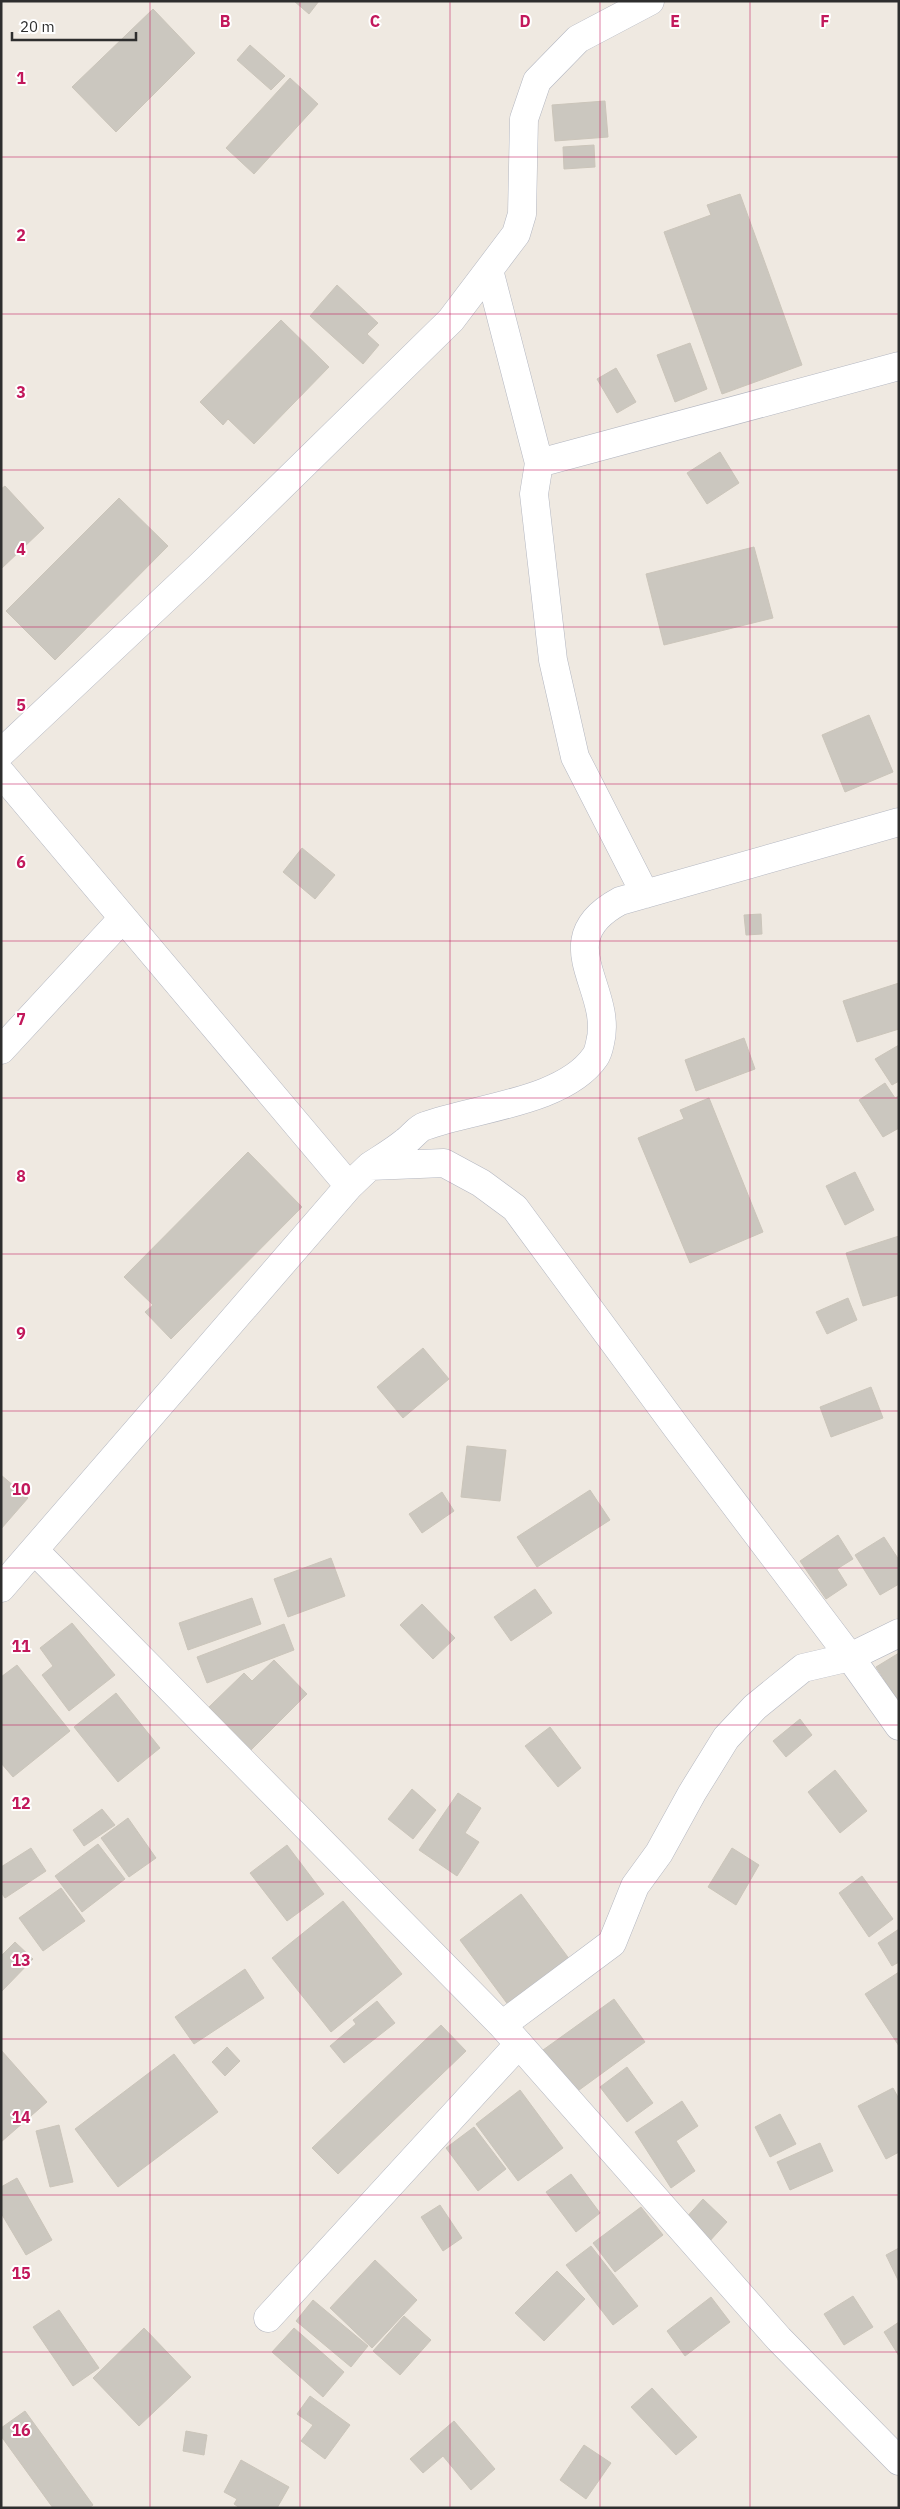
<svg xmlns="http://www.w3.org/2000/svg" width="900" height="2509" viewBox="0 0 900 2509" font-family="'IBM Plex Sans',sans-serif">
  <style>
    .building { fill: #cbc7bf; stroke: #cbc5ba }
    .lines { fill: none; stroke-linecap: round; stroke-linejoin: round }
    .minor-casing { stroke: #b4b7c1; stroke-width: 29 }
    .minor { stroke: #fff; stroke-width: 28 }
    .grid { fill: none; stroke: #c2185b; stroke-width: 1; stroke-opacity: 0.55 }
    .grid-label { font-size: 16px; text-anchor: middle; font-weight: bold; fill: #c2185b; stroke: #fff; stroke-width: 4; stroke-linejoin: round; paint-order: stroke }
  </style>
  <rect width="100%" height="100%" fill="#efe9e1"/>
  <path class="building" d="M294,1H319L309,14Z
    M153,9L195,53L116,132L72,87Z
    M250,45L285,76L271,90L237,60Z
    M290,78L318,104L254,174L226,148Z
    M605,101L608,137L555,141L552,105Z
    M594,145L595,167L564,169L563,147Z
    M740,194L802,365L722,394L664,232L711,215L707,205Z
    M337,285L378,323L367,334L379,345L363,364L310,316Z
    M281,320L329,367L254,444L228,419L223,425L200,402Z
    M690,343L707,389L675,402L657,355Z
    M616,368L636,402L617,413L597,379Z
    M720,452L739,483L707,504L687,473Z
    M5,486L44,528L1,569V489Z
    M119,498L168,546L55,660L6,611Z
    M754,547L773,618L664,645L646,574Z
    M869,715L893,772L845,792L822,735Z
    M302,848L335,875L315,899L283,872Z
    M761,914L762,934L746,935L744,915Z
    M899,983V1029L857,1042L843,1001Z
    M744,1038L755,1069L696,1091L685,1060Z
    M899,1045V1081L892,1085L875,1059Z
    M885,1083L895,1098L899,1096V1128L883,1137L859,1100Z
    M709,1098L763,1232L690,1263L638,1138L684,1119L680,1110Z
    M248,1152L302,1207L171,1339L145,1312L153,1305L124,1277Z
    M855,1172L874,1210L845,1225L826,1186Z
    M899,1236V1295L863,1306L846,1253Z
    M848,1298L857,1320L827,1334L816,1312Z
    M423,1348L449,1379L403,1418L377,1387Z
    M871,1387L883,1418L831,1437L820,1407Z
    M467,1446L506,1450L500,1501L461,1497Z
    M1,1475L28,1498L1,1529Z
    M590,1490L610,1520L537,1567L517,1537Z
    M442,1492L454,1511L422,1533L409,1514Z
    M838,1535L853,1559L837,1569L847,1585L826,1599L800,1561Z
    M884,1537L899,1560V1584L880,1595L855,1555Z
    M331,1558L345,1596L288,1617L274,1579Z
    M535,1589L552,1613L511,1641L494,1617Z
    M252,1598L261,1624L188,1650L179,1623Z
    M422,1604L455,1638L433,1659L400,1625Z
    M72,1623L115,1675L69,1711L42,1675L53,1666L40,1648Z
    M284,1624L294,1650L207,1683L197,1657Z
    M899,1653V1702L876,1667Z
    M274,1660L307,1694L251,1750L209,1707L244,1673L252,1681Z
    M17,1665L70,1731L13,1777L1,1763V1677Z
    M116,1693L160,1748L118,1782L74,1727Z
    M800,1719L812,1735L786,1757L773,1741Z
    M550,1727L581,1768L558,1787L525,1746Z
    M835,1770L867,1811L840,1833L808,1792Z
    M412,1789L436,1810L413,1839L388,1819Z
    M458,1793L481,1808L465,1833L479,1842L457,1876L419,1850Z
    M102,1809L115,1825L84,1846L73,1830Z
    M128,1818L156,1858L129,1877L101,1838Z
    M98,1844L125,1879L82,1912L55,1876Z
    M287,1845L324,1894L287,1921L250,1873Z
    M31,1848L46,1871L5,1898L1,1892V1867Z
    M732,1848L759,1865L736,1905L708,1887Z
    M862,1876L893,1919L869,1937L839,1893Z
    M61,1888L85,1921L43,1951L19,1918Z
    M521,1894L570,1960L509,2006L460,1940Z
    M343,1901L402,1974L331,2032L272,1958Z
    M899,1929V1962L892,1966L878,1943Z
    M15,1942L33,1959L1,1992V1956Z
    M245,1969L264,1998L194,2044L175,2017Z
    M899,1972V2046L865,1994Z
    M614,1999L645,2042L575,2093L543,2050Z
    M377,2001L395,2023L344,2063L330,2046L356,2024L353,2020Z
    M441,2025L466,2051L338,2174L312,2148Z
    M227,2047L240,2061L225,2076L212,2062Z
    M1,2050L47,2102L1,2142Z
    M174,2054L218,2112L118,2187L75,2129Z
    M627,2067L653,2103L627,2122L600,2087Z
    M893,2088L899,2099V2152L886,2159L858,2106Z
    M520,2090L563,2148L518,2181L476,2124Z
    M682,2101L698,2126L676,2141L695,2171L671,2188L635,2132Z
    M780,2114L796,2144L770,2157L755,2127Z
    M59,2125L73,2182L50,2187L36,2131Z
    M474,2127L506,2169L478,2191L446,2148Z
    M820,2143L833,2171L790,2190L777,2162Z
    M571,2174L600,2213L576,2232L546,2192Z
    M17,2178L52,2240L26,2255L1,2213V2187Z
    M703,2199L727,2222L708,2243L684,2220Z
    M440,2205L462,2238L443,2251L421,2217Z
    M641,2207L663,2235L615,2272L593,2243Z
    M591,2246L638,2306L613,2325L566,2265Z
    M899,2248V2282L886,2255Z
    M375,2260L417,2300L372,2348L330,2308Z
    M557,2271L585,2299L544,2341L515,2313Z
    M853,2296L873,2327L844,2345L824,2314Z
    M711,2297L730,2322L685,2356L667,2331Z
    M313,2300L368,2346L351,2367L296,2321Z
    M59,2310L99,2368L73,2386L33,2327Z
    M404,2316L431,2340L400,2375L373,2351Z
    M899,2322V2356L884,2332Z
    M144,2328L191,2377L139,2426L93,2378Z
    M294,2328L344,2372L323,2397L272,2352Z
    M652,2388L697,2437L676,2455L631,2407Z
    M310,2396L350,2425L325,2459L301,2441L313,2425L297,2414Z
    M25,2411L93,2505L89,2508H53L1,2436V2428Z
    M454,2421L495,2469L471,2490L443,2456L423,2473L410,2459Z
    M186,2431L207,2435L204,2455L183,2451Z
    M584,2445L611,2463L586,2499L560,2480Z
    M241,2460L289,2487L277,2508H240L234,2504L237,2499L224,2492Z"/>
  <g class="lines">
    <defs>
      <path id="minor" d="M489,270L539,463L534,494L553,660L575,757L645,894
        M539,463L899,366
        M1,753L200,566L451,320L516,234L522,214L524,119L537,81L578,39L650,1
        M1,773L349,1186L370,1166L444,1163L481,1183L515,1208L677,1428L850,1657L899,1726
        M1,1050L123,918
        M370,1166C382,1158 394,1151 405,1142C412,1137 418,1128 425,1126C474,1108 564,1102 595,1057C598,1053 599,1048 600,1043C614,988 546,941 620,901L899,822
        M34,1550L502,2025L779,2339L899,2461
        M1,1588L349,1186
        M502,2025L612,1943L635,1886L659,1853L692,1793L726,1738L755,1707L803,1668L850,1657L899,1633
        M268,2318L519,2044"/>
    </defs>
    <use href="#minor" class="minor-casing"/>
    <use href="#minor" class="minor"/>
  </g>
  <path class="grid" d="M150,1V2508M300,1V2508M450,1V2508M600,1V2508M750,1V2508M1,157H899M1,314H899M1,470H899M1,627H899M1,784H899M1,941H899M1,1098H899M1,1254H899M1,1411H899M1,1568H899M1,1725H899M1,1882H899M1,2039H899M1,2195H899M1,2352H899"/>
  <g class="grid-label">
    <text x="225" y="27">B</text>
    <text x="375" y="27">C</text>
    <text x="525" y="27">D</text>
    <text x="675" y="27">E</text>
    <text x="825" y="27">F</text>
    <text x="21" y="84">1</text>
    <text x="21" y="241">2</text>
    <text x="21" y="398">3</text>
    <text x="21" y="555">4</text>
    <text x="21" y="711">5</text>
    <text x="21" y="868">6</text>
    <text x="21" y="1025">7</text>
    <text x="21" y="1182">8</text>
    <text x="21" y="1339">9</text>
    <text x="21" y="1495">10</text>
    <text x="21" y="1652">11</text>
    <text x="21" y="1809">12</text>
    <text x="21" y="1966">13</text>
    <text x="21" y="2123">14</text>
    <text x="21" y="2279">15</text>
    <text x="21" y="2436">16</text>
  </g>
  <rect width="900" height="2509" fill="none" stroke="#2e2e2e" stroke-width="5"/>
  <path d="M12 32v8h124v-8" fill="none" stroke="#2e2e2e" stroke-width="2.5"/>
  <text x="20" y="32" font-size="15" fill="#2e2e2e" stroke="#ffffff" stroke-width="4" paint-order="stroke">20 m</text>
</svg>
